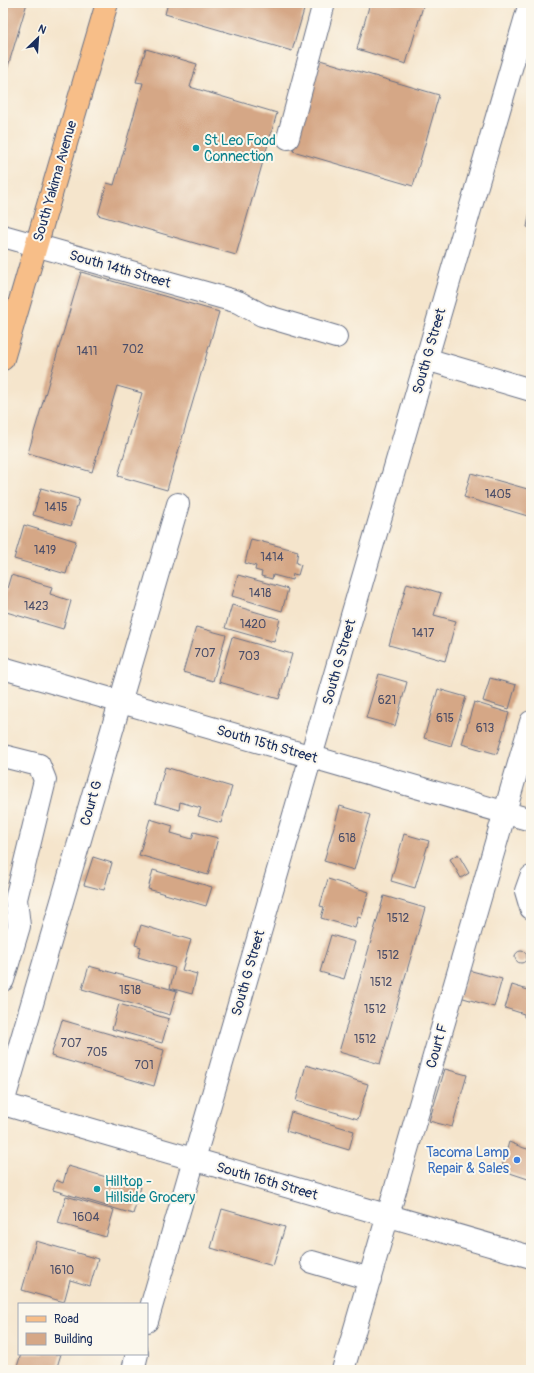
<svg xmlns="http://www.w3.org/2000/svg" width="534" height="1373" viewBox="0 0 534 1373" font-family="Pangolin,sans-serif">
  <style>
    .building { fill: #d5a786 }
    .lines { fill: none; stroke-linecap: round; stroke-linejoin: round }
    .minor-casing { stroke: #676f84; stroke-width: 24 }
    .major-casing { stroke: #676f84; stroke-width: 24 }
    .minor { stroke: #fff; stroke-width: 22 }
    .major { stroke: #f7be88; stroke-width: 22 }
    .culture-dot { fill: #0f9aa8; stroke: #fbf7ec; stroke-width: 1.5 }
    .shop-dot { fill: #3f7fe0; stroke: #fbf7ec; stroke-width: 1.5 }
    .labels { text-anchor: middle; dominant-baseline: central; stroke-width: 4; stroke-linejoin: round; paint-order: stroke }
    .number-label { font-size: 12px; fill: #4a4d68 }
    .culture-label { font-size: 14px; fill: #0d838f; stroke: #fbf7ec; text-anchor: start }
    .street-label { font-size: 14px; fill: #1b2f5e; stroke: #fbf7ec }
    .shop-label { font-size: 14px; fill: #366cbe; stroke: #fbf7ec; text-anchor: end }
  </style>
  <rect width="100%" height="100%" fill="#fbf7ec"/>
  <filter id="ink" filterUnits="userSpaceOnUse"><feTurbulence type="fractalNoise" baseFrequency=".025" numOctaves="2"/><feDisplacementMap in="SourceGraphic" scale="8" xChannelSelector="R" yChannelSelector="G"/><feConvolveMatrix kernelMatrix="1 2 1 2 8 2 1 2 1" color-interpolation-filters="sRGB"/></filter>
  <filter id="wash" filterUnits="userSpaceOnUse"><feTurbulence type="fractalNoise" baseFrequency=".012" numOctaves="4" result="noise"/><feDisplacementMap in="SourceGraphic" scale="16" xChannelSelector="R" yChannelSelector="G"/><feGaussianBlur stdDeviation="0.9" result="paint"/><feColorMatrix in="noise" values="0 0 0 0 0 0 0 0 0 0 0 0 0 0 0 0 0 1.4 0 .05"/><feComposite in="paint" operator="in"/></filter>
  <g filter="url(#wash)">
    <rect width="100%" height="100%" fill="#f5e5cc"/>
    <g id="blocks">
      <path class="building" d="M3,3H27L3,83Z
        M168,3H306L292,51L165,14Z
        M370,3H424L406,64L357,49Z
        M146,49L197,64L190,87L277,113L236,255L98,215L107,183L114,185L143,83L136,82Z
        M320,60L439,95L413,186L293,151Z
        M530,211H531V228L527,227Z
        M81,272L219,312L167,490L118,476L142,393L117,386L92,472L28,453Z
        M471,473L531,490V517L464,497Z
        M41,488L79,499L71,526L33,515Z
        M24,525L76,541L66,574L14,559Z
        M251,539L298,551L296,563L301,565L298,575L293,574L292,580L273,575L272,579L261,576L262,572L255,570L256,566L245,563Z
        M11,575L52,587L50,594L71,601L63,629L3,611V602Z
        M238,575L288,589L282,611L232,596Z
        M407,583L441,593L434,615L456,621L445,661L389,645Z
        M232,605L280,619L274,642L225,628Z
        M196,627L226,635L213,681L183,672Z
        M232,637L292,654L279,699L219,682Z
        M379,674L407,682L395,726L366,718Z
        M490,678L516,685L509,709L483,701Z
        M438,689L466,697L451,746L424,738Z
        M474,702L509,713L497,754L462,744Z
        M165,767L232,787L221,823L198,816L201,808L180,802L179,810L155,803Z
        M340,806L370,815L354,870L324,861Z
        M150,819L173,826L171,833L192,839L194,832L218,838L208,875L139,855Z
        M404,834L429,841L415,888L391,881Z
        M458,854L469,873L461,878L450,859Z
        M93,857L112,863L104,890L84,885Z
        M153,870L212,887L206,906L148,889Z
        M328,879L369,892L361,918L358,917L355,928L321,918L324,907L320,906Z
        M384,896L425,908L380,1064L339,1052Z
        M141,925L191,940L182,970L197,974L192,994L170,988L175,968L138,957L141,947L135,945Z
        M331,935L355,942L344,979L320,972Z
        M515 957a6 6 0 1 1 12 0a6 6 0 1 1-12 0Z
        M89,966L177,991L170,1015L82,989Z
        M468,970L502,979L494,1007L460,997Z
        M512,985L531,991V1019L524,1017V1014L505,1008Z
        M119,1004L169,1019L162,1043L112,1029Z
        M62,1020L164,1050L154,1086L51,1056Z
        M306,1065L368,1084L358,1119L296,1101Z
        M445,1069L467,1075L452,1127L429,1121Z
        M291,1112L354,1131L349,1150L286,1131Z
        M509,1142L524,1148L531,1150V1180L501,1170Z
        M68,1166L141,1187L133,1214L53,1190L56,1180L63,1183Z
        M66,1196L114,1210L106,1237L58,1223Z
        M222,1209L285,1227L273,1266L211,1248Z
        M36,1241L98,1259L90,1286L70,1280L64,1302L22,1290Z
        M21,1354H61L56,1370H16Z"/>
    </g>
  </g>
  <g filter="url(#ink)">
    <use href="#blocks" fill-opacity="0" stroke="#676f84" stroke-width="1"/>
    <g class="lines">
      <defs>
        <path id="minor" d="M288,138L324,3
          M3,236L238,302L262,315L336,337
          M426,359L531,390
          M3,668L531,820
          M3,756L39,765L45,780L16,899L19,926L3,980
          M531,877L526,891L531,908
          M3,1103L178,504
          M3,1104L531,1257
          M312,1262L370,1279
          M147,1321L530,3
          M133,1370L137,1354
          M343,1370L531,722"/>
        <path id="major" d="M3,359L107,3"/>
      </defs>
      <use href="#minor" class="minor-casing"/>
      <use href="#major" class="major-casing"/>
      <use href="#minor" class="minor"/>
      <use href="#major" class="major"/>
    </g>
  </g>
  <g class="culture-dot">
    <circle cx="196" cy="148" r="4"/>
    <circle cx="97" cy="1189" r="4"/>
  </g>
  <circle class="shop-dot" cx="517" cy="1160" r="4"/>
  <g class="labels">
    <g class="number-label">
      <text x="133" y="349">702</text>
      <text x="87" y="351">1411</text>
      <text x="498" y="494">1405</text>
      <text x="56" y="507">1415</text>
      <text x="45" y="550">1419</text>
      <text x="272" y="557">1414</text>
      <text x="260" y="593">1418</text>
      <text x="36" y="606">1423</text>
      <text x="253" y="624">1420</text>
      <text x="423" y="633">1417</text>
      <text x="205" y="653">707</text>
      <text x="249" y="656">703</text>
      <text x="387" y="700">621</text>
      <text x="445" y="718">615</text>
      <text x="485" y="728">613</text>
      <text x="347" y="838">618</text>
      <text x="398" y="918">1512</text>
      <text x="388" y="955">1512</text>
      <text x="381" y="982">1512</text>
      <text x="130" y="990">1518</text>
      <text x="375" y="1009">1512</text>
      <text x="365" y="1039">1512</text>
      <text x="71" y="1043">707</text>
      <text x="97" y="1052">705</text>
      <text x="144" y="1065">701</text>
      <text x="86" y="1217">1604</text>
      <text x="62" y="1270">1610</text>
    </g>
    <g class="culture-label">
      <text x="204" y="140">St Leo Food<tspan x="204" dy="16">Connection</tspan></text>
      <text x="105" y="1181">Hilltop -<tspan x="105" dy="16">Hillside Grocery</tspan></text>
    </g>
    <g class="street-label">
      <text transform="translate(55 181) rotate(-74)">South Yakima Avenue</text>
      <text transform="translate(120 269) rotate(16)">South 14th Street</text>
      <text transform="translate(429 351) rotate(-74)">South G Street</text>
      <text transform="translate(339 662) rotate(-74)">South G Street</text>
      <text transform="translate(267 744) rotate(16)">South 15th Street</text>
      <text transform="translate(91 803) rotate(-74)">Court G</text>
      <text transform="translate(248 973) rotate(-74)">South G Street</text>
      <text transform="translate(437 1046) rotate(-74)">Court F</text>
      <text transform="translate(267 1181) rotate(16)">South 16th Street</text>
    </g>
    <g class="shop-label">
      <text x="509" y="1152">Tacoma Lamp<tspan x="509" dy="16">Repair &amp; Sales</tspan></text>
    </g>
  </g>
  <rect width="534" height="1373" fill="none" stroke="#fbf7ec" stroke-width="16"/>
  <rect x="18" y="1303" width="130" height="52" fill="#fbf7ec" stroke="#a1a7b3"/>
  <rect x="26" y="1316" width="20" height="6" fill="#f7be88" stroke="#a1a7b3"/>
  <text x="54" y="1323" font-size="12" fill="#1b2f5e">Road</text>
  <rect x="26" y="1333" width="20" height="12" fill="#d5a786" stroke="#a1a7b3"/>
  <text x="54" y="1343" font-size="12" fill="#1b2f5e">Building</text>
  <g transform="translate(38 38) rotate(25)" stroke="#fbf7ec" stroke-width="3" paint-order="stroke">
  <path d="M0-3L7 15L0 10L-7 15Z" fill="#1b2f5e"/>
  <text y="-6" font-size="11" font-weight="bold" text-anchor="middle" fill="#1b2f5e">N</text>
  </g>
</svg>
